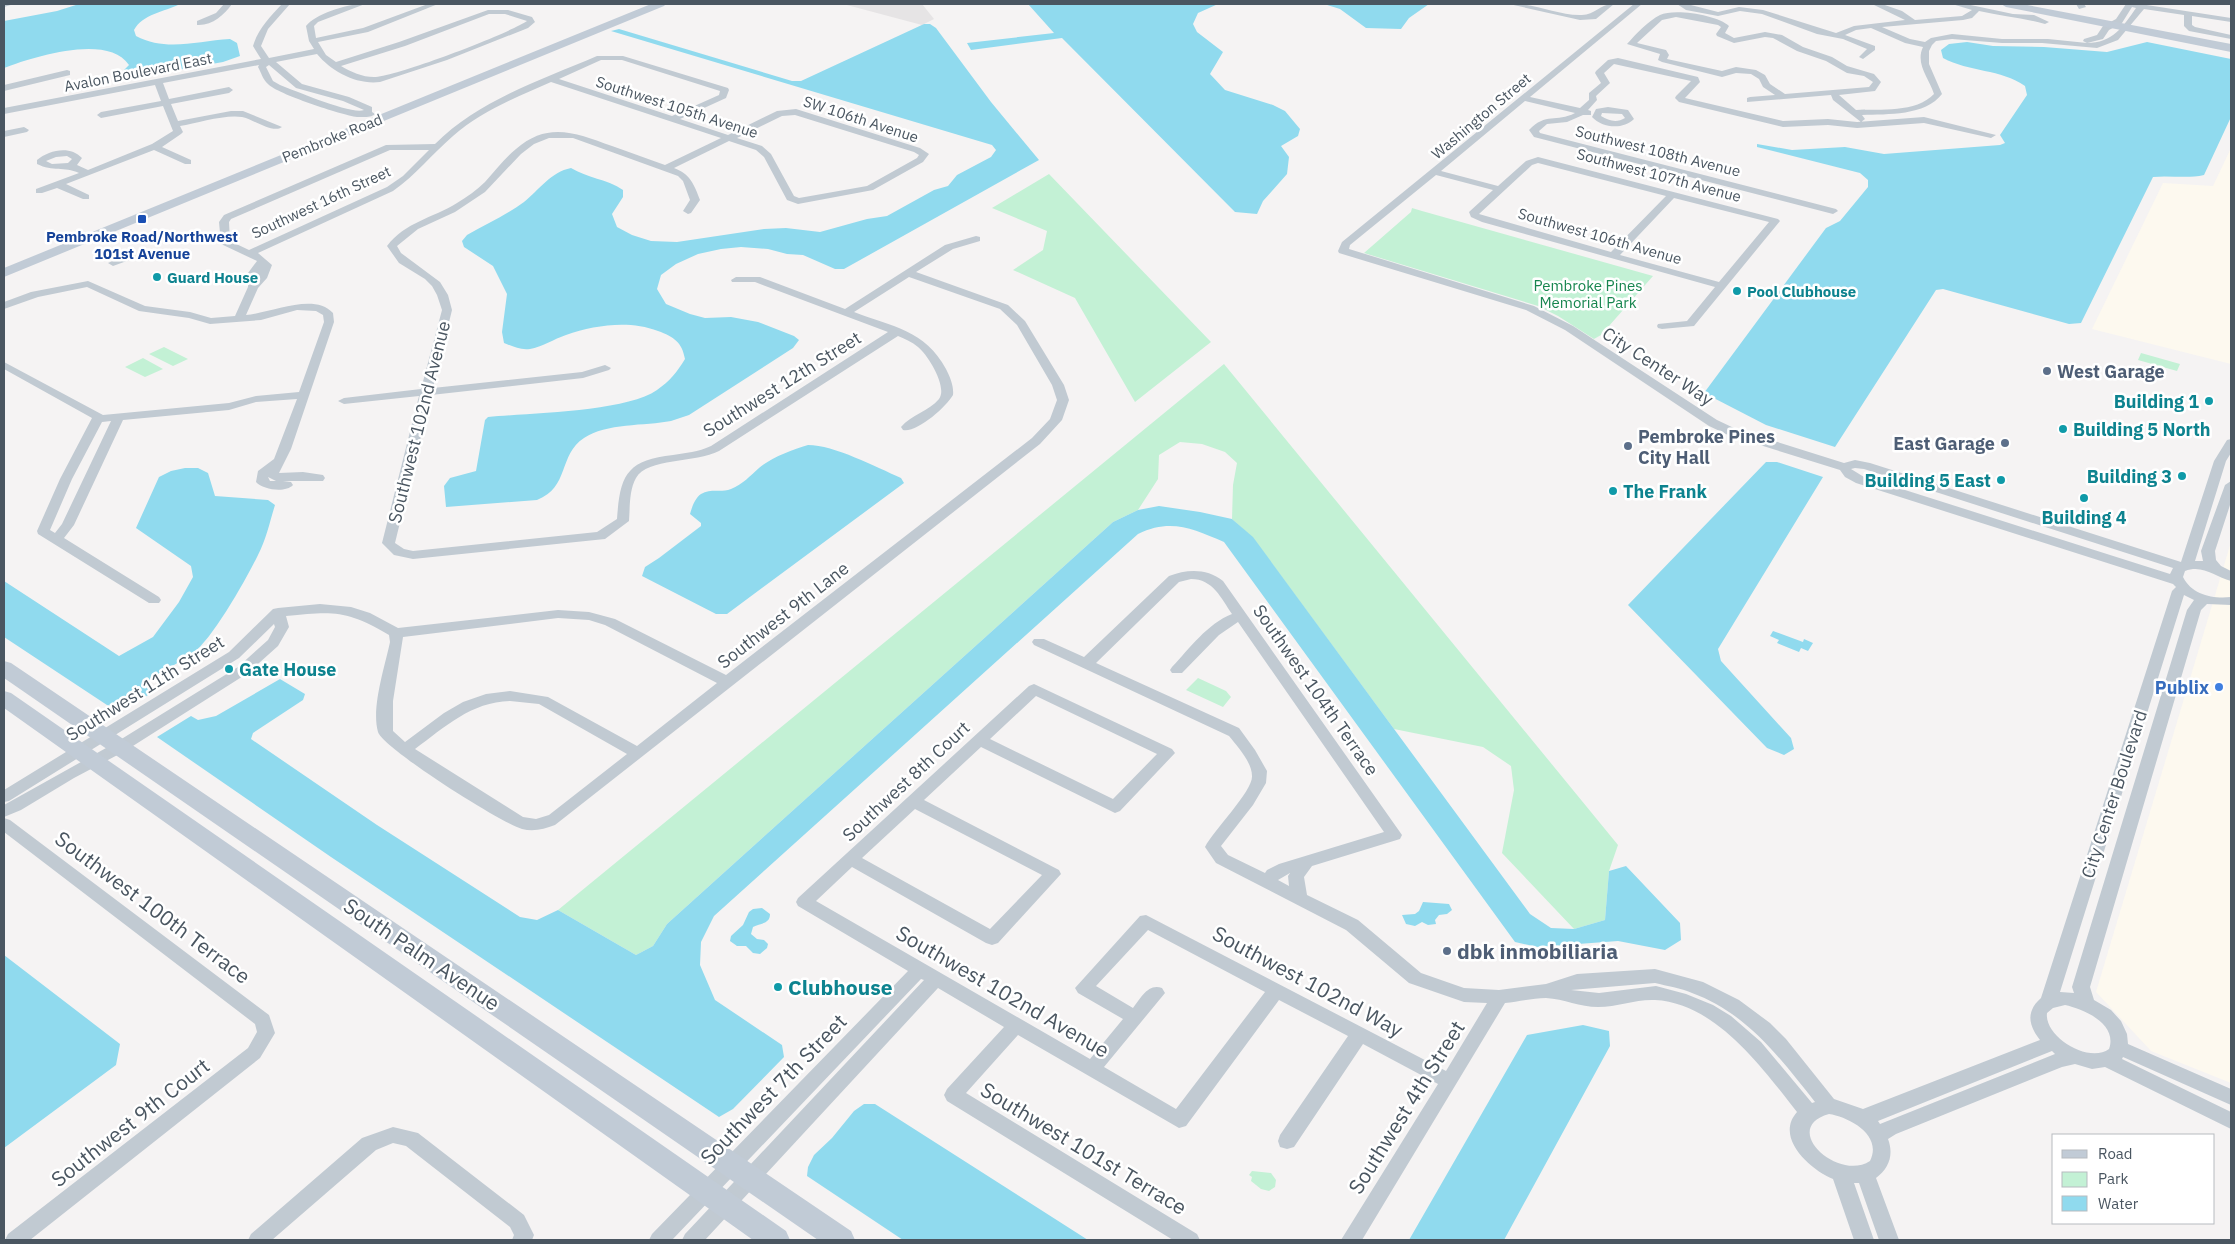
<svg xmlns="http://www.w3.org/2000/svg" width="2235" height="1244" viewBox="0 0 2235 1244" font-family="'IBM Plex Sans',sans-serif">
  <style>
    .commercial { fill: #fdf9ef }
    .education { fill: #e6e4e5 }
    .green { fill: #c3f1d5 }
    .water { fill: #90daee }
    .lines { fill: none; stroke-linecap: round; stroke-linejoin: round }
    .minor { fill: #c1cad2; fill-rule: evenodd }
    .secondary { fill: #c1cbd6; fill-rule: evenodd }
    .transit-dot { fill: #1a4fb4; stroke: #fff; stroke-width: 2 }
    .culture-dot { fill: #0f9aa8; stroke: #fff; stroke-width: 2 }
    .service-dot { fill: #5c6f8a; stroke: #fff; stroke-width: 2 }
    .shop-dot { fill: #3f7fe0; stroke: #fff; stroke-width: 2 }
    .labels { text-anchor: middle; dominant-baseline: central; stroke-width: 5; stroke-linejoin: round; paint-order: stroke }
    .far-street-label { font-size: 15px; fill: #4a5661; stroke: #fff }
    .far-transit-label { font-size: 15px; font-weight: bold; fill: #164399; stroke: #fff }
    .far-culture-label { font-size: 15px; font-weight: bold; fill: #0d838f; stroke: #fff; text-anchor: start }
    .far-park-label { font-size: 15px; fill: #17864f; stroke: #fff }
    .street-label { font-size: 18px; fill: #4a5661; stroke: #fff }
    .service-label { font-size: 18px; font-weight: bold; fill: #4e5e75; stroke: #fff; text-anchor: start }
    .culture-label { font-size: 18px; font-weight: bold; fill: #0d838f; stroke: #fff; text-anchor: end }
    .shop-label { font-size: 18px; font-weight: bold; fill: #366cbe; stroke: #fff; text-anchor: end }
    .near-street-label { font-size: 21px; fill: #4a5661; stroke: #fff }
    .near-service-label { font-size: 21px; font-weight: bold; fill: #4e5e75; stroke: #fff; text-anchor: start }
    .near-culture-label { font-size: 21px; font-weight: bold; fill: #0d838f; stroke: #fff; text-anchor: start }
  </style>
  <rect width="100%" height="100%" fill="#f5f3f3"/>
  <path class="commercial" d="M2231,148V364L2092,329L2163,183L2213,186Z
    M2231,542V1083L2151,1051L2096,992Z"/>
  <path class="education" d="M843,4H922L934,19L922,25Z"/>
  <path class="green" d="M1049,174L1211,342L1135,402L1075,298L1013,270L1043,250L1047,231L992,208Z
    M1412,208L1422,211L1653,276L1601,335L1594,339L1558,316L1538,306L1364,253L1411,212Z
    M164,347L188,359L173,366L149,354Z
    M2141,353L2180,364L2177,371L2138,360Z
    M143,358L163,369L145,377L125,367Z
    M1224,364L1618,845L1609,871L1605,920L1574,929L1502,853L1514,790L1511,766L1483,747L1394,729L1253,538L1232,519L1233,485L1237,463L1225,452L1202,444L1180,442L1159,455L1158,479L1138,510L1113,522L667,924L653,946L636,955L558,910Z
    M1198,678L1226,691L1231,697L1223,707L1186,690Z
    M1252,1171L1271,1173L1276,1180L1275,1187L1269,1191L1261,1189L1251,1181L1252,1177L1249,1175Z"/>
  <path class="water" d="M79,4H180C164,12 143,14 134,30L136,36C166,52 197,41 230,39L237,43L240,56L223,62L121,80L117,79V77L129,65C108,33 33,57 4,68V21L57,11Z
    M1028,4H1218L1198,13L1193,24L1197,32L1223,52L1210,74L1225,90L1273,105L1285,111L1300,129L1298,136L1281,146L1289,157L1287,174L1263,201L1257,214L1235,212L1062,38L971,50L967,43L1054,33Z
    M1324,4H1429L1409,18L1401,29L1366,28L1340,9Z
    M924,24H930L936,28L991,102L1039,160L844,269H835L803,255L787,254L768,249L741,247L721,249L698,254L676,264L661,275L657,289L666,304L690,314L705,318L731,317L758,322L794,336L799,340L793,348L689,415C683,417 677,419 671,421C645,426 606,423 584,438C558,455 570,487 537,500L446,507L444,486L450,478L476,471L485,420L488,417C530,413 625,412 657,390C670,381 677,372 685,359C682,342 674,337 658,331C629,320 595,325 566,335C554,339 542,347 530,349C520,350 514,347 504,343L502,332L507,294L493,266L464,247L462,241L467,235C486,224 506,215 524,202C539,190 551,172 571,168C587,178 607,179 623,190V197L612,214L617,227L632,235L651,241L677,242L764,229L786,228L820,232L867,219L887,216L934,190L948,186L957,175L991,157L996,150L992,145L611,31L619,29L792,81H801Z
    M1967,42L1993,46L2044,47L2107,52L2147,42L2231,59V117L2204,175C2187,179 2170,175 2153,177L2081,323L2069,324L1943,289L1936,290L1835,447L1766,425L1704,393L1826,228L1840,221L1868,187V180L1860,173L1757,147V144L1792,150L1845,147L1884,154L2000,145L2005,143L2000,135L2027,95L2025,86C2001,69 1969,72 1943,58L1941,50L1949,44Z
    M808,445C834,445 876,467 901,478L904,483L727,614H716L642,576L645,567L659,558L701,526V523L690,514C692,507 695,498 701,494C711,488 721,493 731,489C743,484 750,476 759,468C772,457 792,450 808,445Z
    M1766,462H1777L1823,477L1718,649L1721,661L1791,738L1794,749L1784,755L1767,748L1628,605Z
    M185,468H198L208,473L215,496L268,500L275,505C270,521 266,540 258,555C247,578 212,640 193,653C179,663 164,670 150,679L148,686L150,694L121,710L110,707L4,637V581L119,656L153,637L179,602L193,577L191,566L136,528L159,477L171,471Z
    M1159,506L1200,512L1232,519L1253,537L1530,914L1551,928L1574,929L1605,920L1609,871L1626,866L1680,923L1681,940L1665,950L1618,941L1538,947L1515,942L1224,542C1193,529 1171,518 1138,534L714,916L701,942L700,965L715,1000L782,1045L784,1057L733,1109L719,1117L331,857L157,737L191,716L198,720L216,716L280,679L305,694L303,700L253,733L251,739L377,825L520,917L537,920L558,910L636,955L653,946L667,924L1113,522L1138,510Z
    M1773,631L1803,642L1804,639L1813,643L1808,651L1801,648L1799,652L1777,643L1779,640L1770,636Z
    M1423,902L1449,904L1452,910L1447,914L1439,915L1435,920L1436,924L1428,925L1422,922L1415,926L1406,924L1402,915L1415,914L1419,911Z
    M762,908L770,914C770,924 761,923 753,927L751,934L757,939L764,940L768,944L767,948L760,954L753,953L746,946H737L730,941L731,936L743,925L749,912L753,909Z
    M4,955L120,1044L116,1065L4,1148Z
    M1583,1025L1609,1031L1610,1046L1504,1240H1409L1527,1035Z
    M864,1104H875L1088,1240H903L807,1176L808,1167L814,1155L832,1138L854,1111Z"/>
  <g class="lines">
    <path class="minor" d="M4,4H14L4,7Z
      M224,4H232C224,15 212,26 197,25V21L216,13Z
      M282,4H290L268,29L261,46L269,58L314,49L309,41L306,26C315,14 349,3 365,4L318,22L314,26L316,38L363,28L428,4H438L368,32L318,42L326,55L336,62L399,42L488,10H508L532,17L535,22L528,28L447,60L380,82C356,85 331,71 317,54L276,62L302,84L349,97L372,107V112L375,114C371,118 363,117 357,117C342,115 277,94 268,84C263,80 261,72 258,67L259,65L163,83L169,99L229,87L233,90L229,93L171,104L178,121L231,111H243L282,127C273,134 253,119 242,117C226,114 197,123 180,126L183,132L181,134L162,147L191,160V164H185L154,150L66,184L89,195V199H83L57,188L42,193H36V189L79,173C64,166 53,172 37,164V160C49,150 70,145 82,158L77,165L88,170L152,144L173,131L163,106L101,118L97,115L101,112L161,101L155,85L4,114V108L261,59L253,46C258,29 270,17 282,4ZM489,14H505L527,21C508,34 395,77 374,77C362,77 351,72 341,66L405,46ZM269,65L296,88L343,101L364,110C352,115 296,91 280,85L273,81L266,67ZM67,156L72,159L68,163L52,164L46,161L56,157Z
      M1509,4C1534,2 1558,16 1582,15C1595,15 1601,3 1614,4L1596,19L1580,20Z
      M1634,4H1642L1530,97L1580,108L1589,100V93L1601,83L1595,73L1596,71L1608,60L1618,58L1698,77L1700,82L1685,98L1783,121L1828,119L1857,122L1924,117L1996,135L1991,138L1924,123L1857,128L1828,125L1783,127L1679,102L1675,98L1676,96L1691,81L1614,64L1604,73L1610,83L1596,96L1597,100L1588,110L1591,111V115H1583L1567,122L1547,124L1539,131L1540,133L1836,209L1838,211L1833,214L1534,137L1529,130C1546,112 1556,123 1575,113L1525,101L1441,171L1498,186L1526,161L1538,157L1778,219L1780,221L1694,326L1662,329L1658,328L1657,326L1658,324L1687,321L1715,287L1482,222L1471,217L1469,212L1493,190L1436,175L1350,245L1349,249L1534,306L1573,326L1717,420L1736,429L1844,463L1855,460L1870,463L2181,562L2214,461L2227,440L2231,439V453L2226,461L2195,561H2203L2201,551L2225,485L2231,481V502L2215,551L2216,560L2221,566L2231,571V581C2215,577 2203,564 2185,571L2183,577C2192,595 2213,599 2231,597V605L2207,604L2201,610L2090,987L2094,1000L2111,1010L2121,1021L2127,1034L2128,1044L2231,1089V1105L2123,1057L2122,1059L2231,1112V1129L2105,1067L2092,1069L2075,1064L2062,1067L1896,1134L1888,1139C1894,1155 1889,1168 1876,1178L1899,1240H1879L1859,1183H1854L1874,1240H1854L1833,1179C1811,1170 1774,1138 1797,1112C1763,1069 1716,1003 1655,1000C1636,999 1618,1007 1598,1007C1580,1007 1564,999 1546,998C1533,998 1518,1002 1505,1003L1362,1240H1341L1438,1084L1363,1044L1294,1147L1287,1149L1280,1147L1278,1141L1280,1135L1348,1036L1279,1000L1186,1126L1179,1128L1018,1035L966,1093L1197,1234L1200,1240H1173L947,1101L944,1095L947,1089L1004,1027L938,988L705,1240H682L685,1234L924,980L921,979L672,1240H649L652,1234L908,971L798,906L796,902L798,898L1029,686L1034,684L1172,749L1175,753L1120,811L1115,813L981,747L924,800L1059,870L1061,874L998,943L992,945L986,943L852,867L816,901L1090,1059L1123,1019L1078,993L1075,988L1140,916L1146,915L1446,1071L1487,1003L1464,1002L1409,983L1346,930L1216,863L1205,847C1214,830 1253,791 1252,776C1252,762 1237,746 1229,736L1034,645L1032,642L1034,639H1044L1084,657L1169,576C1187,569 1207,568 1223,581L1402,835L1400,839L1312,866L1304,877L1307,895L1358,920L1421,973L1464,988L1499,990L1546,984L1577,974L1655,969L1703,982L1739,1000L1770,1023L1786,1039L1834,1099L1863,1109L2040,1040C2028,1025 2026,1011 2041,998L2172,591L2176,587L2173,584L1856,483L1845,477L1840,470L1728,435L1709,426L1565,330L1526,310L1339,253L1338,251L1342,242ZM1538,163L1666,196L1611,252L1479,214L1532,165ZM1674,198L1769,222L1719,282L1620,255ZM1855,468L1864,469L2173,568L2170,574L1864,477L1851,469ZM1191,579C1213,579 1221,598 1232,614C1207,624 1190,648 1172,667L1170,670L1172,673H1182L1219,635L1238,622L1384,832L1279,864L1267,870L1265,873L1228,855L1221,846L1253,805L1266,783L1267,771L1255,750L1239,728L1096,663L1179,582ZM2184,595L2194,600L2187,610L2072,987L2074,993L2060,992ZM1036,696L1157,754L1113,799L990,739ZM915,809L1042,875L990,929L862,858ZM1290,873L1288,876L1289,886L1278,880ZM1148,930L1265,992L1176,1109L1104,1067L1165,993L1162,988C1148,983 1141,998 1133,1008L1096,986ZM1655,983C1667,986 1681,988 1692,993C1747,1013 1780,1058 1815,1102L1812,1103L1761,1042L1731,1016L1713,1005L1686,994L1656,986L1599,993L1571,990ZM2065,1005C2084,1009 2118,1024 2109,1049C2089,1064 2044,1037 2047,1013L2053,1008ZM2052,1051L2055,1054L1880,1124L1878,1121ZM1829,1114C1849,1117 1883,1135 1870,1161C1838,1182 1779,1128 1829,1114Z
      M1677,4H1687L1718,12L1739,7L1763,10L1836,33L1854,26L1905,20L1872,4H1882L1902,11L1915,20L1962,16L1972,10L1952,4H1966L2013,14L2034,15L2049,22L2045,24C2024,18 2001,16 1979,11L1972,18L1963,20L1882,27L1910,39L1925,42L1931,38L1952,34L2002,39H2048L2087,43L2083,41L2084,39L2097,35L2103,26L2116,19L2126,4H2140L2231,18V22L2192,16V25L2195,27L2231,35V39L2189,31L2184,26V15L2144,9L2118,40L2097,48L2042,43H2002L1952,39L1936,41L1932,45L1929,51V64L1942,94C1925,116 1888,114 1862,115L1865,119L1861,122L1833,100L1831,95L1747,102V98L1750,97L1775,95L1763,87L1759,79L1751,74L1736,73L1722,77L1662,62L1658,60L1660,54L1627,44C1636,34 1648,21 1660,15C1674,8 1718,15 1729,26L1725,33L1734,38L1765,32L1782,35L1803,47L1832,57L1847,66L1874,74L1881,82L1875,91L1839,95L1856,110C1880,109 1916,113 1934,94C1929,78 1915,64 1923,47L1905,43L1871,28L1856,30L1845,35L1875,46V50L1863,59L1859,57L1867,49L1843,39L1817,34L1762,14L1740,11L1718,16L1686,10ZM2132,7L2136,8C2123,27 2112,43 2087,43L2103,39L2109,30L2122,23ZM1676,17L1718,25L1721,27L1716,34L1717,36L1734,43L1765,37L1773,38L1797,51L1826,61L1847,73L1864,76L1873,82L1869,87L1785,94L1770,84L1765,75L1756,70L1736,67L1722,71L1667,59L1669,55L1666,50L1637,43L1662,20Z
      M2076,4H2084L2086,7L2079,9Z
      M597,56H623L728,88L729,90L726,98L680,119L728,135L777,111L796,109L920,148L929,154L923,162L873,190L798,204L787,200L764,157L756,150L729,141L674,168C690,174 694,184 700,200L691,213L688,214L683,211L690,200L683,181L678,176L573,138H549L534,144L521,154L485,192L455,212L418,229L397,246L401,253L440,282L448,295L452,310L433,388L582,372L605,365L611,368L609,370L583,378L431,395L395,543L404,549L413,551L597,532L617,519C620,476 626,460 673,455C686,453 698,452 711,446L888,332L755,282H732L731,280L736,277H760L845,309L945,245L976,236L980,237V241L953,249L916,272L1008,305L1025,321L1064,385L1069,400L1062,420L1040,444L555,825C544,829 534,832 522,829C501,823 384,749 378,732C371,708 385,666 390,642L389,635C347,610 334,611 286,616L289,627L278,646L248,673L125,751L74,778L21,810L4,817V805L115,743L238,667L268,640L275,627L274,624L239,658L9,801L4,802V790L229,652L273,609L278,608L320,604L351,607L370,613L398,628L558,610L589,612L615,619L726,675L1032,438L1050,419L1057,400L1052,385L1017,325L1000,309L909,277L854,312C893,327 925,330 946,369C950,377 954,386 953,395C946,407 917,433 903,430L901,427C911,415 929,411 939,399C948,387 928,355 918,347C912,342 905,339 898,336L719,451C696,463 647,458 636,478C629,490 630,508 629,521L605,539L413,559L394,555L382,543L419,396L344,404L338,401L344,398L421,389L442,310L437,295L432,286L425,279L399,263L387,246C405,222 433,218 457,203C467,197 477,190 485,182C495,171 504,159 516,149C548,121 576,133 612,146C630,152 647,159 665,165L721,138L551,82C517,97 482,111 453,136C432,154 416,175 393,191L258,253L272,265L267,278L258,288L246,315C271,313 314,292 333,313L334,322L291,449L279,473L303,472L323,475L325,478L323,481H283L291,482L293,485C286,493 263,490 256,482L258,471L274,459L297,399L256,402L229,410L123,420L74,525L64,538L159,597L161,600L159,603H149L38,534L37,531L60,479L92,418L4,369V362L103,415L229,403L256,396L299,392L324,322L323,315L316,311L297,310L261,320L210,324L189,318L139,311L87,287L38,297L4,309V302L31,292L88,281L145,306L190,312L211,318L235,316L248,287V273L257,261L221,244L219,222L224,215L386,145L435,144C479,100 541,80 597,56ZM601,60H622L720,91L719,95L672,116L559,79ZM795,115L914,152L919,155L917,158L867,186L799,198L794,196L771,154L762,146L737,138L782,116ZM390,150H429L403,176L387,187L249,250L230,241L229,222L231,219ZM111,421L62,524L55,533L50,530L72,479L102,422ZM268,477L276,481H270ZM558,618L589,620L605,625L717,683L637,746L548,697L510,691L486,694L463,702L444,713L405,742L393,731V701L403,637ZM510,701L539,704L627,754L549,815L536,819L523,817L415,749C445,727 471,702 510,701Z
      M67,70L70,71V75L4,91V85Z
      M1608,107L1628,110L1634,119C1623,130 1602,128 1592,117L1596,109ZM1602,113L1622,114L1625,118C1617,123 1609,121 1601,116Z
      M24,127L29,130L27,132L4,137V131Z
      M70,233L85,239L86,241L81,244L66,238L65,236Z
      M131,253L136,256L135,258L113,266L108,263Z
      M4,818L10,820L269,1015L275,1033L260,1058L30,1240H5L8,1234L248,1048L257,1032L255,1024L4,832Z
      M393,1127L418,1133L524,1215L534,1235L532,1240H512L514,1235L510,1227L406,1146L393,1143L376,1150L272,1240H248L251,1234L362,1138Z"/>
    <path class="secondary" d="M651,4H666L664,6L4,277V268Z
      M2001,4H2022L2231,44V52L2006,7Z
      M4,661L11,663L851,1231L855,1240H818L4,678Z
      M4,691L11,693L786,1231L790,1240H753L4,708Z"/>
  </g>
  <rect class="transit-dot" x="137" y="214" width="10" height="10" rx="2.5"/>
  <g class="culture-dot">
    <circle cx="157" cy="277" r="5"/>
    <circle cx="1737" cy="291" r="5"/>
    <circle cx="2209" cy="401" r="5"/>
    <circle cx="2063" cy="429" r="5"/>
    <circle cx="2182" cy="476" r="5"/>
    <circle cx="2001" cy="480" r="5"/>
    <circle cx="1613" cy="491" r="5"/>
    <circle cx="2084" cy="498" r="5"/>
    <circle cx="229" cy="669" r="5"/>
    <circle cx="778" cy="987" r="5"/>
  </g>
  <g class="service-dot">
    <circle cx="2047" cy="371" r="5"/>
    <circle cx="2005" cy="443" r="5"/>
    <circle cx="1628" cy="446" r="5"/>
    <circle cx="1447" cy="951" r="5"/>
  </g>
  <circle class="shop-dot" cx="2219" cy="687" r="5"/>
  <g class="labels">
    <g class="far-street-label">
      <text transform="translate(138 72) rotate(-11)">Avalon Boulevard East</text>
      <text transform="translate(677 107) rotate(18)">Southwest 105th Avenue</text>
      <text transform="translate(1481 116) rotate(-40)">Washington Street</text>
      <text transform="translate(861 119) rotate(18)">SW 106th Avenue</text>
      <text transform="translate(332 138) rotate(-22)">Pembroke Road</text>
      <text transform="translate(1658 151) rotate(14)">Southwest 108th Avenue</text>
      <text transform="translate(1659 175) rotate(15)">Southwest 107th Avenue</text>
      <text transform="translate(321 202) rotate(-25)">Southwest 16th Street</text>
      <text transform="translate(1600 236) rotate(16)">Southwest 106th Avenue</text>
    </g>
    <g class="far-transit-label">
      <text x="142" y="236">Pembroke Road/Northwest<tspan x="142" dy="17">101st Avenue</tspan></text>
    </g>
    <g class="far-culture-label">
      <text x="167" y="277">Guard House</text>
      <text x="1747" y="291">Pool Clubhouse</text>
    </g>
    <g class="far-park-label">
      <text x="1588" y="285">Pembroke Pines<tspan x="1588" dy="17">Memorial Park</tspan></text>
    </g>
    <g class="street-label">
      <text transform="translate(1658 366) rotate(33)">City Center Way</text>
      <text transform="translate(782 384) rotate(-32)">Southwest 12th Street</text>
      <text transform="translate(419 422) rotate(-76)">Southwest 102nd Avenue</text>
      <text transform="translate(783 615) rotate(-38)">Southwest 9th Lane</text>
      <text transform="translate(145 688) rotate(-32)">Southwest 11th Street</text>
      <text transform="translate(1316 690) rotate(55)">Southwest 104th Terrace</text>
      <text transform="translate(906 781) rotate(-43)">Southwest 8th Court</text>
      <text transform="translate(2114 794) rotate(-72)">City Center Boulevard</text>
    </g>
    <g class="service-label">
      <text x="2057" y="371">West Garage</text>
      <text x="1638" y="436">Pembroke Pines<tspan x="1638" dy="21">City Hall</tspan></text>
      <text x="1995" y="443" text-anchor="end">East Garage</text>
    </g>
    <g class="culture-label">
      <text x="2199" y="401">Building 1</text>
      <text x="2073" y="429" text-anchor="start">Building 5 North</text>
      <text x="2172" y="476">Building 3</text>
      <text x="1991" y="480">Building 5 East</text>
      <text x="1623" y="491" text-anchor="start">The Frank</text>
      <text x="2084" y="517" text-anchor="middle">Building 4</text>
      <text x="239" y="669" text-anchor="start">Gate House</text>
    </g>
    <g class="shop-label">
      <text x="2209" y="687">Publix</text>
    </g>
    <g class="near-street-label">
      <text transform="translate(153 907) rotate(37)">Southwest 100th Terrace</text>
      <text transform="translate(422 954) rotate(34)">South Palm Avenue</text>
      <text transform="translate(1308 981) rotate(28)">Southwest 102nd Way</text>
      <text transform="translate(1003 991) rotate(30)">Southwest 102nd Avenue</text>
      <text transform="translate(773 1089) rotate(-46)">Southwest 7th Street</text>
      <text transform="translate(1406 1107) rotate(-58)">Southwest 4th Street</text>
      <text transform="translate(130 1122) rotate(-38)">Southwest 9th Court</text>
      <text transform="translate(1084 1148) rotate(31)">Southwest 101st Terrace</text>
    </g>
    <g class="near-service-label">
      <text x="1457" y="951">dbk inmobiliaria</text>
    </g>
    <g class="near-culture-label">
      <text x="788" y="987">Clubhouse</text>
    </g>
  </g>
  <rect width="2235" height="1244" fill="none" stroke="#4a5661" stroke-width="10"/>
  <rect x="2052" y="1134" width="162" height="90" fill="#ffffff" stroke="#b7bbc0"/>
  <rect x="2062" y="1150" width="25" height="8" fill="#c1cbd6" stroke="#b7bbc0"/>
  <text x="2098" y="1159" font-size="15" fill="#4a5661">Road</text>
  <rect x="2062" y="1172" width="25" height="15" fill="#c3f1d5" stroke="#b7bbc0"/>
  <text x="2098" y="1184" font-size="15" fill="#4a5661">Park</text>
  <rect x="2062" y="1196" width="25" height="15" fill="#90daee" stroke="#b7bbc0"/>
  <text x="2098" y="1209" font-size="15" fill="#4a5661">Water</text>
</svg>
